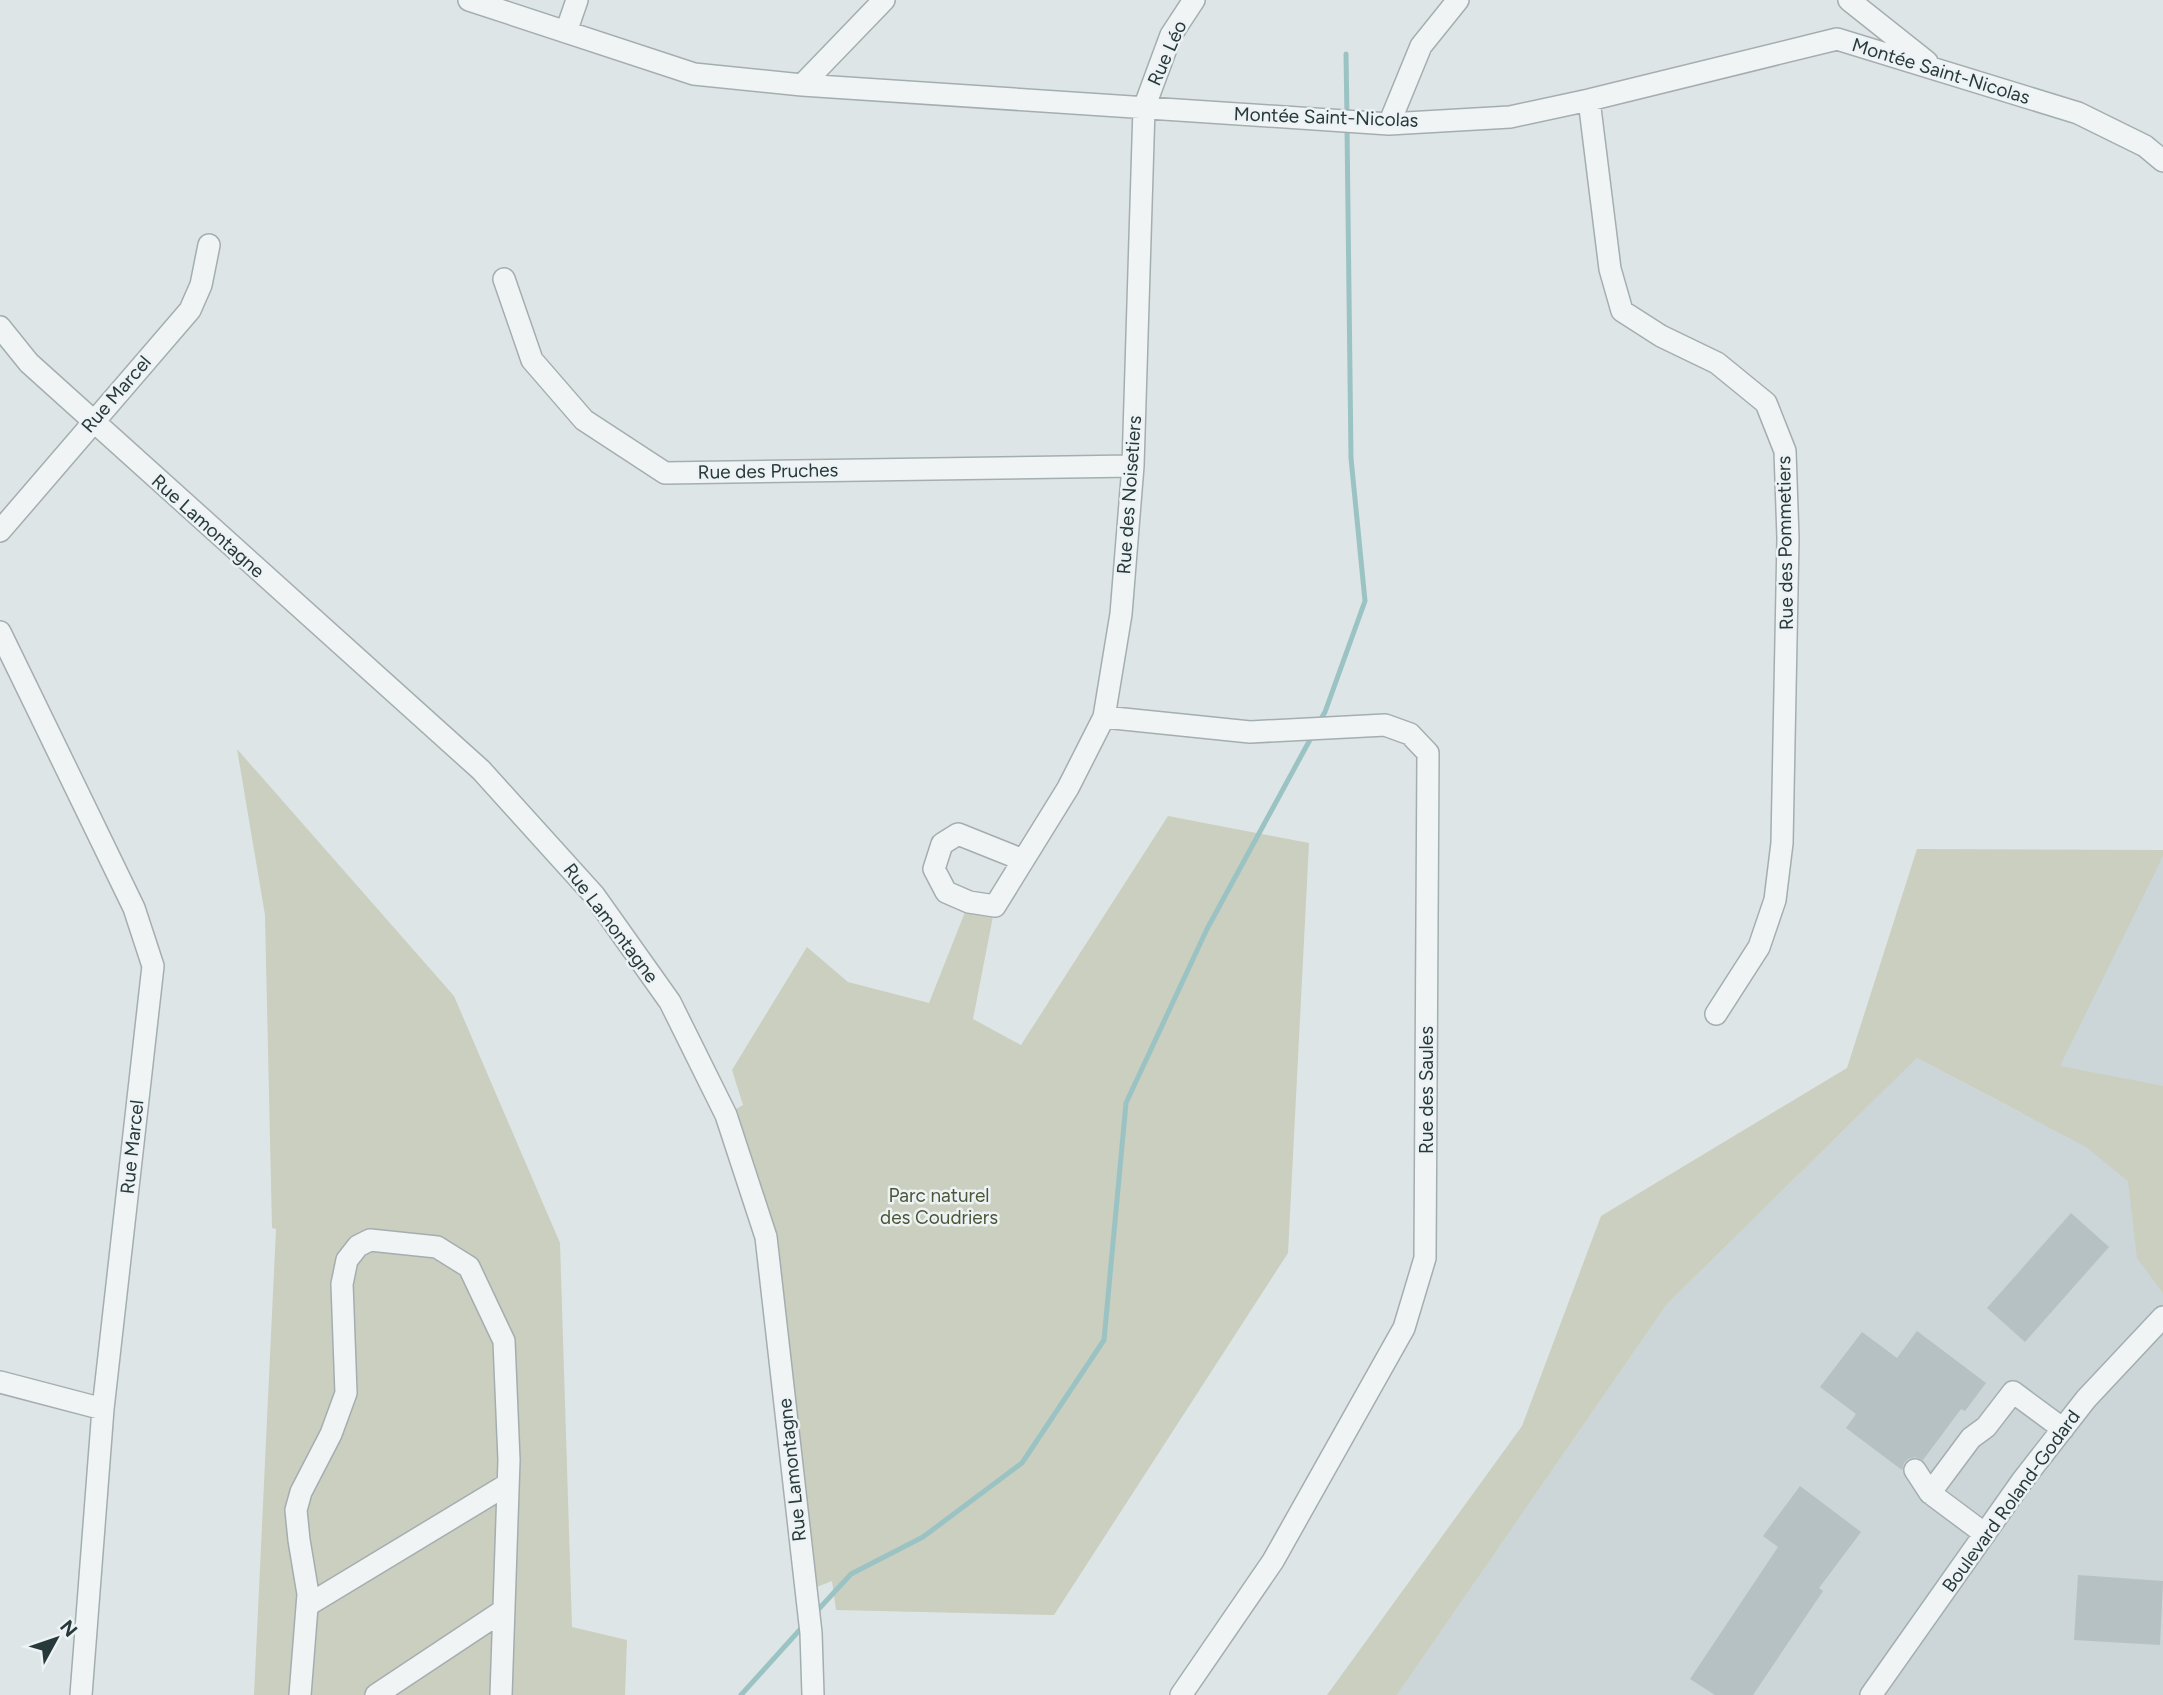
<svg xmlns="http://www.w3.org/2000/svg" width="2163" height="1695" viewBox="0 0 2163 1695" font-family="Figtree,sans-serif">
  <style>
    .built { fill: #ccd5d8 }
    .green { fill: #cbcfbf }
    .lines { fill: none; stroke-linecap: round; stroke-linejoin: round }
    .stream { stroke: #9bc3c4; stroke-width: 5 }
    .building { fill: #b5c1c3 }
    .minor-casing { stroke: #a4aeb0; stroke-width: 24 }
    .minor { stroke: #f0f4f5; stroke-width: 21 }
    .labels { text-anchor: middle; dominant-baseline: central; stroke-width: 5; stroke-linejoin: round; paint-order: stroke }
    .street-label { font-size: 19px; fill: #28393c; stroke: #edf3f4 }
    .park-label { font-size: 19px; fill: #4c5636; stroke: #edf3f4 }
  </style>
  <rect width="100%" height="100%" fill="#dee5e6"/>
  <path class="built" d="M2163,856V1695H1397L1667,1304L1917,1058L2023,1114Z"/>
  <path class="green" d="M237,749L454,996L560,1243L572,1627L627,1640L625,1695H254L276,1229L272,1228L265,915Z
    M1168,816L1309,843L1288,1253L1054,1615L836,1610L832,1581L806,1591L766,1237L726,1115L743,1105L732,1070L807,947L848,982L929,1003L969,902L995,906L973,1019L1021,1045Z
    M1917,849L2163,850V856L2060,1066L2163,1086V1293L2137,1258L2128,1181L2086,1147L1917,1058L1667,1304L1397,1695H1327L1522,1426L1601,1216L1847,1068Z"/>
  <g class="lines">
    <path class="stream" d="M1346,54L1347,118
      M1318,724L1325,712L1365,601L1351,458L1347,127
      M816,1612L851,1574L923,1537L1022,1463L1104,1340L1126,1103L1207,929L1312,736
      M741,1695L805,1624"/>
  </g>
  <path class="building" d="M2071,1213L2109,1247L2025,1342L1987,1308Z
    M1917,1331L1986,1383L1965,1411L1961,1409L1923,1460L1915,1457L1908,1459L1904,1463L1902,1470L1846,1428L1856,1414L1820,1387L1862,1332L1897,1358Z
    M1800,1486L1861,1532L1819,1588L1823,1591L1753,1695H1715L1690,1679L1778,1547L1763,1536Z
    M2078,1575L2163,1581L2160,1645L2074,1640Z"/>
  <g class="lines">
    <defs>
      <path id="minor" d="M469,0L694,74L802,85L1389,124L1510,117L1589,100L1837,39L2078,113L2145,146L2163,161
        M1849,0L1927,62
        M566,32L577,0
        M802,85L884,0
        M1589,100L1610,269L1622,311L1661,336L1717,363L1766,403L1785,451L1788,538L1782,843L1775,900L1759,947L1716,1014
        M1389,124L1421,46L1458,0
        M504,279L532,360L584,420L665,473L1133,466
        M0,327L29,363L481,770L594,895L670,1002L726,1115L766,1237L811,1633L813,1695
        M0,531L190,310L201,285L209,245
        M0,632L134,908L153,966L103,1409L81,1695
        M1104,717L1250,732L1385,725L1410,734L1428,753L1425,1258L1404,1328L1273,1561L1181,1695
        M1023,860L958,834L942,844L934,869L946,892L969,902L995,906L1068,788L1104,717L1121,614L1133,466L1144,108L1171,35L1194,0
        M0,1382L103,1409
        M1915,1470L1930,1493
        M1985,1534L1930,1493L1971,1438L1986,1427L2013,1392L2063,1429
        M308,1605L508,1484
        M300,1695L308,1594L299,1540L296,1510L301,1492L331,1434L346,1393L342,1284L347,1260L358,1246L370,1240L437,1247L469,1267L504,1341L509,1460L501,1695
        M376,1695L504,1610
        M1871,1695L2022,1481L2086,1399L2163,1317"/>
    </defs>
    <use href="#minor" class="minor-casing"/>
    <use href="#minor" class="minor"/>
  </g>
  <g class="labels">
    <g class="street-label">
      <text transform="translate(1167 53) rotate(-66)">Rue Léo</text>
      <text transform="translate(1941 71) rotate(17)">Montée Saint-Nicolas</text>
      <text transform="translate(1326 117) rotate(2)">Montée Saint-Nicolas</text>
      <text transform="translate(116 394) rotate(-49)">Rue Marcel</text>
      <text transform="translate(768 471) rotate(-1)">Rue des Pruches</text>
      <text transform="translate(1129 495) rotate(-86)">Rue des Noisetiers</text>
      <text transform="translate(208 526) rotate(42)">Rue Lamontagne</text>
      <text transform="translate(1785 543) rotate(-91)">Rue des Pommetiers</text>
      <text transform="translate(611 923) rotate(53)">Rue Lamontagne</text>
      <text transform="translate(1426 1090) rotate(-90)">Rue des Saules</text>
      <text transform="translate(132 1147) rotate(-84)">Rue Marcel</text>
      <text transform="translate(792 1470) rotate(-96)">Rue Lamontagne</text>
      <text transform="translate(2011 1501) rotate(-54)">Boulevard Roland-Godard</text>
    </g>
    <g class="park-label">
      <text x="939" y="1195">Parc naturel<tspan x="939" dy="22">des Coudriers</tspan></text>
    </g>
  </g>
  <g transform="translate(56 1639) rotate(50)" stroke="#edf3f4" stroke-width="5" paint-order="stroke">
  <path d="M0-5L12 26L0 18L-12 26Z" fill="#28393c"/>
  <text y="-10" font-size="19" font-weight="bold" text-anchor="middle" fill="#28393c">N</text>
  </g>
</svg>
